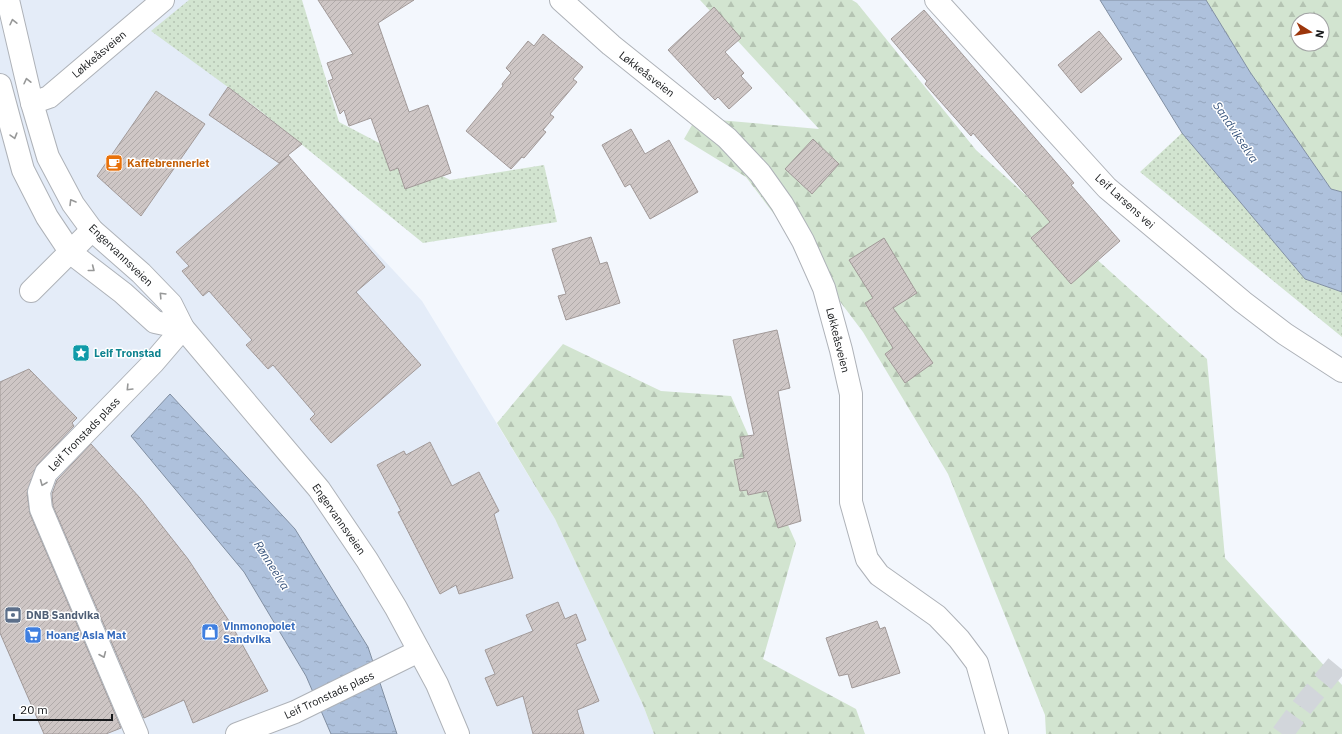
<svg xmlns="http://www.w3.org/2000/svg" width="1342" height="734" viewBox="0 0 1342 734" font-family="'IBM Plex Sans',sans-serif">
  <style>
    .built { fill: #e4ecf8 }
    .grass { fill: url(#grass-dots) }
    .forest { fill: url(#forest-firs); fill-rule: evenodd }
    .water { fill: url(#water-ripples); stroke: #818fa2 }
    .building { fill: url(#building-hatch); stroke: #a19998 }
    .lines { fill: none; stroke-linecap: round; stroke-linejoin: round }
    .major-tunnel { stroke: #d2d6db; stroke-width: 22; stroke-dasharray: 22 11; stroke-linecap: butt }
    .minor-casing { stroke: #aeb2b8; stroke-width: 24 }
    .major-casing { stroke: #aeb2b8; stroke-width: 24 }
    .minor { stroke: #fff; stroke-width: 22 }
    .major { stroke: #fff; stroke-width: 22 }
    .oneway { stroke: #979898 }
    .labels { text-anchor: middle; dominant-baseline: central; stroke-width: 3; stroke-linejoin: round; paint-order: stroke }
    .street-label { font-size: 11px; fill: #17191b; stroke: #fff }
    .food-label { font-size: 11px; font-weight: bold; fill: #c56008; stroke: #fff; text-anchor: start }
    .culture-label { font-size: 11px; font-weight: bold; fill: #0d838f; stroke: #fff; text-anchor: start }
    .service-label { font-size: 11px; font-weight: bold; fill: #4e5e75; stroke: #fff; text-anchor: start }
    .shop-label { font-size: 11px; font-weight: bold; fill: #366cbe; stroke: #fff; text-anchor: start }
    .water-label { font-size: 12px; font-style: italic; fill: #39557d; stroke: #fff }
  </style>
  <defs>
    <pattern id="grass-dots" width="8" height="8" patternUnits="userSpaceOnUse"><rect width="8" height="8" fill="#d2e4d0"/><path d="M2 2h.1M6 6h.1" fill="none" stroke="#b4c3b2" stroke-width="1.8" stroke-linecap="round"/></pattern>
    <pattern id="forest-firs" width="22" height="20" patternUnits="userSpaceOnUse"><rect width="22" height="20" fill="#d2e4d0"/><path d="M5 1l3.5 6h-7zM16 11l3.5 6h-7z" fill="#b4c3b2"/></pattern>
    <pattern id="water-ripples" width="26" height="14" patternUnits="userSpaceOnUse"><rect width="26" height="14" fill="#aec1dc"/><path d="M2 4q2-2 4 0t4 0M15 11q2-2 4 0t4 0" fill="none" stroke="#95a5bc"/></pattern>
    <pattern id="building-hatch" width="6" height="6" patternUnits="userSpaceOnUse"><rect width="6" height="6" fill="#cec6c5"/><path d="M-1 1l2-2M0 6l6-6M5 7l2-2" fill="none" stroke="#b0aaa9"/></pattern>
  </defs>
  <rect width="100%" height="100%" fill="#f3f7fd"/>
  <path class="built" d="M0,0H201L229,94L422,301L555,519L643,705L654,734H0Z"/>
  <path class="grass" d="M189,0H302L339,122L450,180L544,165L557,222L423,243L258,109L151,31Z
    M1182,133L1305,279L1342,292V337L1140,172Z"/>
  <path class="forest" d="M700,0H852L857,3L976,150L1207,359L1225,558L1342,685V734H1046L1045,715L948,474L863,332L746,177L684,139L696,118L819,129Z
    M1206,0H1342V192L1331,189L1250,72ZM1298,20H1322V44H1298Z
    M563,344L661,391L731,396L796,543L763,659L856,709L865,734H654L643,705L555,519L497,423Z"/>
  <path class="water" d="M1100,0H1206L1250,72L1331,189L1342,192V292L1305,279L1182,133Z
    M170,394L295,529L368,647L397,734H331L306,676L244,572L131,436Z"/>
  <path class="building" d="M318,0H414L378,23L409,112L428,105L451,173L405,189L398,168L390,171L371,118L349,126L344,110L340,114L328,81L333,79L327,63L353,54Z
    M714,7L741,38L725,52L744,73L741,76L752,88L729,109L718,97L715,100L668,50Z
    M924,10L1074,183L1071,185L1120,241L1071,284L1031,238L1050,222L973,133L971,136L925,84L927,81L891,39Z
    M1099,31L1122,59L1081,93L1058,65Z
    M543,34L583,67L573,79L577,82L550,114L554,117L543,130L546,132L524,158L522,157L511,169L466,131L503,86L502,84L511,73L506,68L528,41L534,46Z
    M228,87L302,144L288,155L385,267L356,292L421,365L331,443L310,419L315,414L273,365L268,369L246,345L252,340L209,291L203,296L182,271L189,266L176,252L288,156L279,163L209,115Z
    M156,91L205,124L141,216L97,176Z
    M631,129L645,154L669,140L698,192L650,219L630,184L625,187L602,145Z
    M813,139L839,164L812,194L785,169Z
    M591,237L600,264L607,262L620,303L566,320L558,296L566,294L552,249Z
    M884,238L917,293L893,308L933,363L905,383L885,354L893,348L865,303L873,298L849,260Z
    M777,330L790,388L778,391L801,521L778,528L767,491L748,495L747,490L740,491L734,460L744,458L740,437L754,435L733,340Z
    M29,369L77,418L72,423L74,426L37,465L27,493L30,514L121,728L106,734H44L0,633V382Z
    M430,442L452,486L479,472L499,511L494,514L513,578L459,594L456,585L440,594L398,512L401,511L377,465L404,451L406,455Z
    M91,444L140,498L188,559L231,624L268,691L193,723L184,700L144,718L53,506L52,494L57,480Z
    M558,602L565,619L576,614L586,640L576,644L599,701L577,710L584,734H533L523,696L497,706L485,678L495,674L485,650L533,631L526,615Z
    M877,621L880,629L885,627L900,673L852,688L848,674L839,676L826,638Z"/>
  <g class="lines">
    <path class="major-tunnel" d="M1282,734L1302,707L1342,659"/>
    <defs>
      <path id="minor" d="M561,0L611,45L727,138L760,173L782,204L803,241L824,288L841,350L851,394V502L867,559L879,575L937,616L959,639L977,663L997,734
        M936,0L1107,188L1243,302L1285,334L1342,371
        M32,103L49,97L163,0
        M31,291L92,230
        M137,734L41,509L39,492L46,473L153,363L183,328
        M237,734L295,712L419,651"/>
      <path id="major" d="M8,0L32,103L48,157L73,204L92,230L141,273L171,304L183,328L319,489L367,560L396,608L437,684L458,734
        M0,85L23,170L47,217L71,253L123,293L155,322L183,328"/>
    </defs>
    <use href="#minor" class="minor-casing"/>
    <use href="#major" class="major-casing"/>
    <use href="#minor" class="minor"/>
    <use href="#major" class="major"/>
  </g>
  <defs><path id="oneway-chevron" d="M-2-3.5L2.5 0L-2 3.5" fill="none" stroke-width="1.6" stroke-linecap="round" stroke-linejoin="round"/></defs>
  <g class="oneway">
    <use href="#oneway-chevron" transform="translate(13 22) rotate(-103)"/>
    <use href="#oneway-chevron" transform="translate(27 81) rotate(-103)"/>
    <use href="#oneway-chevron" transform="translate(14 136) rotate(74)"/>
    <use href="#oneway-chevron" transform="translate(72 202) rotate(-121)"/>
    <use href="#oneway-chevron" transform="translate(92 269) rotate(38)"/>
    <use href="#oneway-chevron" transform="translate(162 295) rotate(-134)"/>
    <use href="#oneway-chevron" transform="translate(129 388) rotate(134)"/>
    <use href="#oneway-chevron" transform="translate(43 483) rotate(112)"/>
    <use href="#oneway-chevron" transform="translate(103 655) rotate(67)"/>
  </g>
  <defs>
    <symbol id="cafe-square" viewBox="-11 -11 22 22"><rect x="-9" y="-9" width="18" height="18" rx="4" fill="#e8710a" stroke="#fff"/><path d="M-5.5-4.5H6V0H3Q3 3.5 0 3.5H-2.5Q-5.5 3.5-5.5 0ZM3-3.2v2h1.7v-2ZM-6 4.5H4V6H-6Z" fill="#fff"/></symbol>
    <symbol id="sight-square" viewBox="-11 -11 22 22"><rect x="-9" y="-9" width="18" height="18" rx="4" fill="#0f9aa8" stroke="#fff"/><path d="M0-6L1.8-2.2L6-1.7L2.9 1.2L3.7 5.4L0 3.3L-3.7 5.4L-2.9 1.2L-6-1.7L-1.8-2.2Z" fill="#fff"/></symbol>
    <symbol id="bank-square" viewBox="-11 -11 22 22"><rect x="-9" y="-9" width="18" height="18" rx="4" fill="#5c6f8a" stroke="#fff"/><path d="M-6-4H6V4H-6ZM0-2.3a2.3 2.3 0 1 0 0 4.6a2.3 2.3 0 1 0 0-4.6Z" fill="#fff"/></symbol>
    <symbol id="shop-square" viewBox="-11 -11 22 22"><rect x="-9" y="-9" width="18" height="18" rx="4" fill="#3f7fe0" stroke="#fff"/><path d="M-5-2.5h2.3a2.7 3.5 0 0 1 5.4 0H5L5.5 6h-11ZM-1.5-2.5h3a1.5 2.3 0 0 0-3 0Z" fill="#fff"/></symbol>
    <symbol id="supermarket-square" viewBox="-11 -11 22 22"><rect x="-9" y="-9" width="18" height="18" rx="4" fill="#3f7fe0" stroke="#fff"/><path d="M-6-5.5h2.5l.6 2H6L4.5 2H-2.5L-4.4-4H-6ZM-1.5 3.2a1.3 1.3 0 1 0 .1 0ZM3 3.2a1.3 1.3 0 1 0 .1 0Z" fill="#fff"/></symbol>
  </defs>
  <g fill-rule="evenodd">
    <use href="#cafe-square" x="104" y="153" width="20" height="20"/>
    <use href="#sight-square" x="71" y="343" width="20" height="20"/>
    <use href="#bank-square" x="3" y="605" width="20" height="20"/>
    <use href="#shop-square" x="200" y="622" width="20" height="20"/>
    <use href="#supermarket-square" x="23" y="625" width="20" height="20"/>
  </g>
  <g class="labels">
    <g class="street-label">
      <text transform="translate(99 54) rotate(-40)">Løkkeåsveien</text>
      <text transform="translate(647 74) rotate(38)">Løkkeåsveien</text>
      <text transform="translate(1125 201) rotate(42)">Leif Larsens vei</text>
      <text transform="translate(121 255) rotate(44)">Engervannsveien</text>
      <text transform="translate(838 340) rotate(76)">Løkkeåsveien</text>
      <text transform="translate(84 434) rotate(-46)">Leif Tronstads plass</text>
      <text transform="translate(339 519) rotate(55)">Engervannsveien</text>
      <text transform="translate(329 695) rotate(-25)">Leif Tronstads plass</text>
    </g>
    <g class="food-label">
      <text x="127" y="163">Kaffebrenneriet</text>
    </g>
    <g class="culture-label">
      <text x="94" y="353">Leif Tronstad</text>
    </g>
    <g class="service-label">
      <text x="26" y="615">DNB Sandvika</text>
    </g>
    <g class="shop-label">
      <text x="223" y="626">Vinmonopolet<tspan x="223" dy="13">Sandvika</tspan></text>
      <text x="46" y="635">Hoang Asia Mat</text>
    </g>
    <g class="water-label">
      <text transform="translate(1236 132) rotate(56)">Sandvikselva</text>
      <text transform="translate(272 565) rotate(58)">Rønneelva</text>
    </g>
  </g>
  <g transform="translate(1310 32) rotate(101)"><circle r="19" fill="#ffffff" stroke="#a2a3a4"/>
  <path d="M0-3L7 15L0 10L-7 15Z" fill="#9c360b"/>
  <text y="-6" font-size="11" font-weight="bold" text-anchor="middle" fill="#17191b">N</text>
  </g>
  <path d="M14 714v6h98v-6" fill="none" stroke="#17191b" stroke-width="2"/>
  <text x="20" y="714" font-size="12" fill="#17191b" stroke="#ffffff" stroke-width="3" paint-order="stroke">20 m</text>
</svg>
